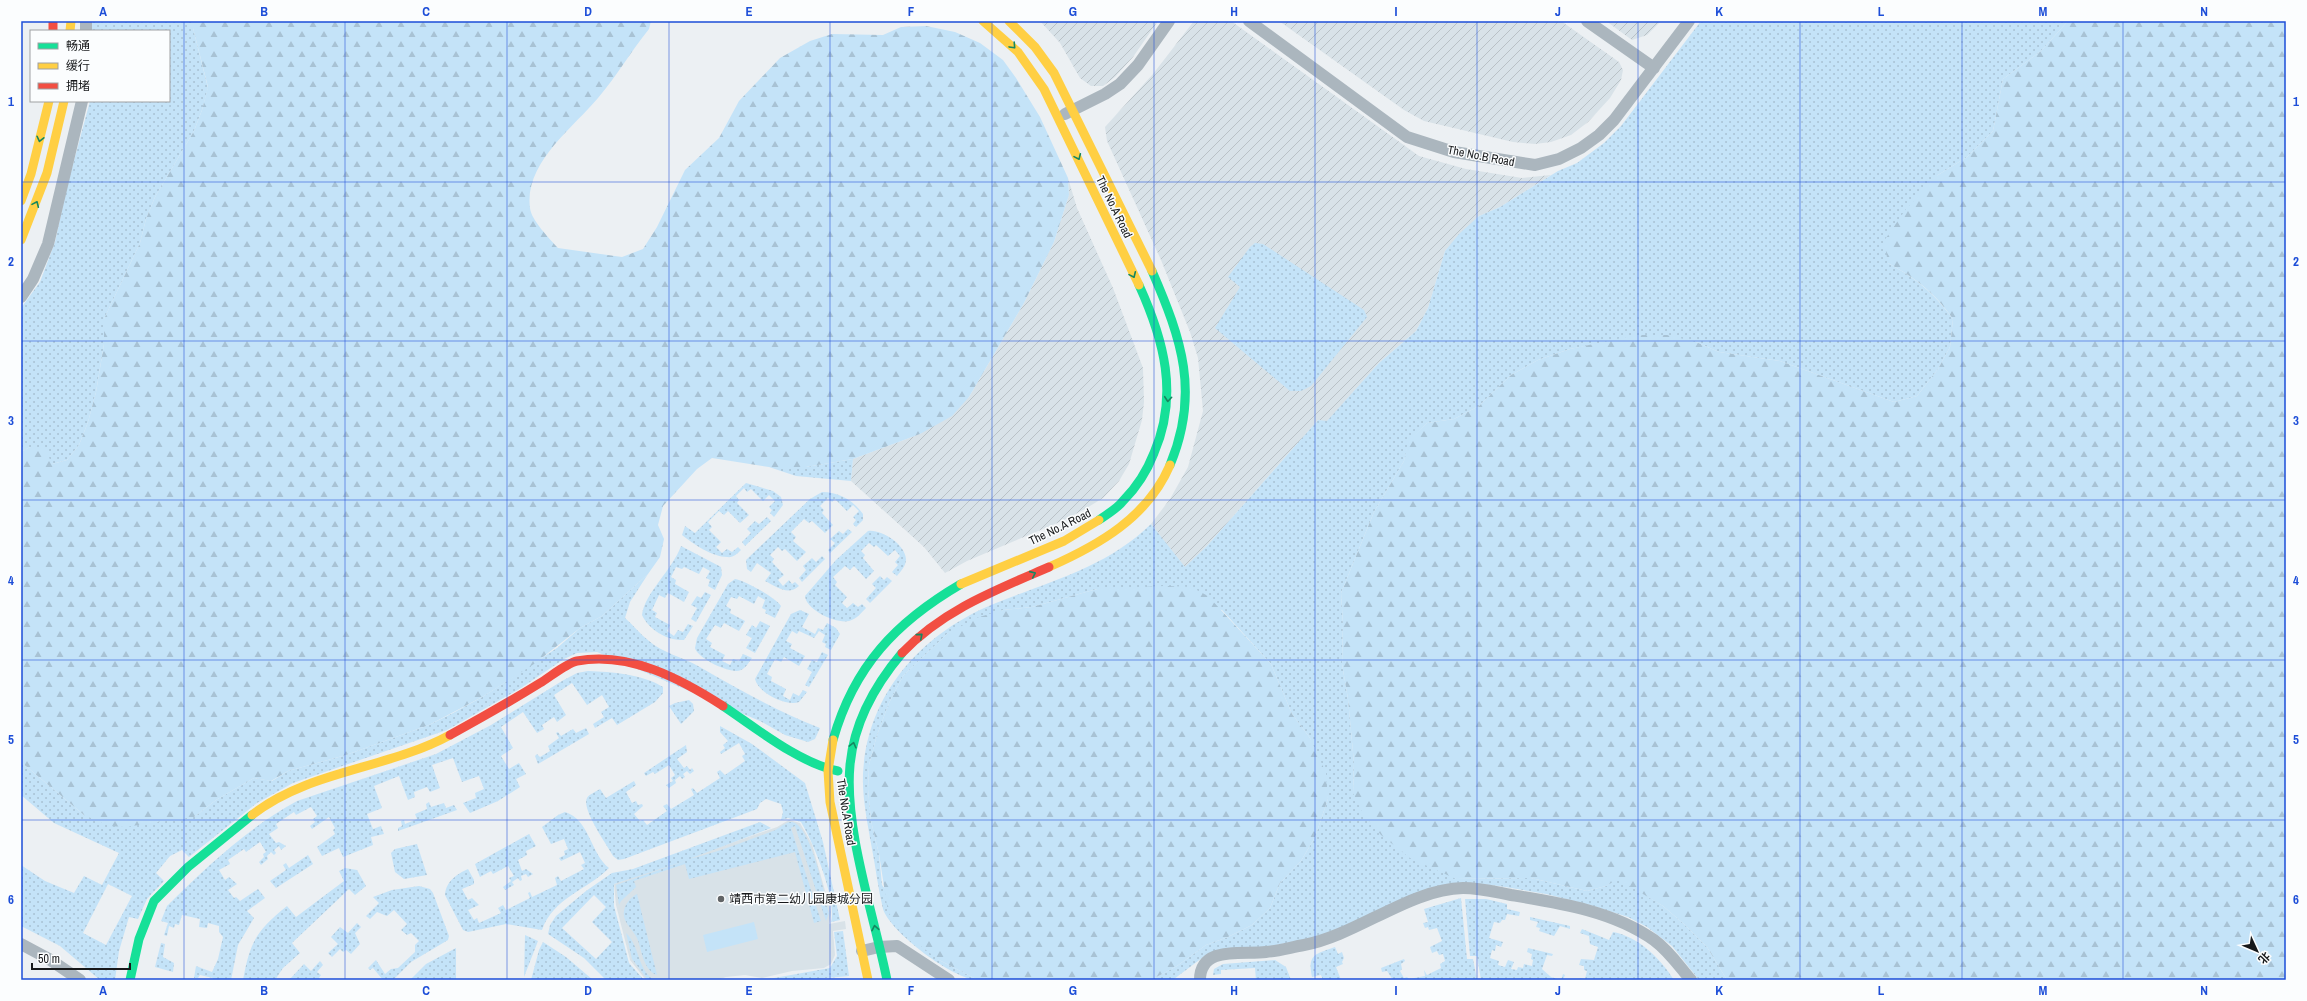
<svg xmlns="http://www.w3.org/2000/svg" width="2307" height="1001" viewBox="0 0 2307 1001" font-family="'Archivo Narrow','Noto Sans SC',sans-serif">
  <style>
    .built { fill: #d8e2e8 }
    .industrial { fill: url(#industrial-furrows) }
    .grass { fill: url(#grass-dots); fill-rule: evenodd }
    .forest { fill: url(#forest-firs) }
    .pitch { fill: #c4e3f8 }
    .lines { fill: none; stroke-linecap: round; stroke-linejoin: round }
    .street { stroke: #abb6be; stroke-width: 12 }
    .fast { stroke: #16e098; stroke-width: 9 }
    .slow { stroke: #ffcf43; stroke-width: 9 }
    .jam { stroke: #f24e42; stroke-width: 9 }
    .oneway { stroke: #16865f }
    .grid { fill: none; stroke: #1d4ed8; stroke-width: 1; stroke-opacity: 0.55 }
    .poi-dot { fill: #616466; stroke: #fbfdfe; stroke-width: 1.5 }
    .labels { text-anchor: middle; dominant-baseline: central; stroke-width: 3; stroke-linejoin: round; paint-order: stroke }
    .street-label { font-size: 12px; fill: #16181a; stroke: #fbfdfe }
    .poi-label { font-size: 12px; fill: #16181a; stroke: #fbfdfe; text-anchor: start }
    .neatline { fill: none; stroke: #1d4ed8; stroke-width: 1.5 }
    .grid-label { font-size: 13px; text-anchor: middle; font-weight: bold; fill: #1d4ed8 }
  </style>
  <defs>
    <pattern id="industrial-furrows" width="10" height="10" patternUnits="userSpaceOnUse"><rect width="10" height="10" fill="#d8e2e8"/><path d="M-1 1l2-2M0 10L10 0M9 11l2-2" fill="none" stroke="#b9c1c6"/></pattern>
    <pattern id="grass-dots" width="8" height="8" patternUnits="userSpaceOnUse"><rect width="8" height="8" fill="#c4e3f8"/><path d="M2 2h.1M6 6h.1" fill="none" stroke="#a8c2d4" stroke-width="1.8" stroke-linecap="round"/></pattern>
    <pattern id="forest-firs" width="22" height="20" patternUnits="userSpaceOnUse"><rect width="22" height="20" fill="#c4e3f8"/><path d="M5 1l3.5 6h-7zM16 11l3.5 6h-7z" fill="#a8c2d4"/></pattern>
  </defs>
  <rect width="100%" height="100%" fill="#ecf0f3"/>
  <path class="built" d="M789,820L800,823L812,844L831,912L829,924L845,921L846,929L833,931L835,955L831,964L824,968L792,971L762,978L745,975L726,977L717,980H646L630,960L616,905L614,884L777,827Z"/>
  <path class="industrial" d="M1040,21H1158L1133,57L1115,77L1103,86H1091L1080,78L1060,43Z
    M1194,21H1231L1419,156L1466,169L1522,178L1551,175L1500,207L1479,216L1445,251L1428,308L1416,331L1379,363L1327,422L1318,420L1207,546L1185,568L1151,524L1170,499L1188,467L1203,411L1198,358L1190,332L1161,260L1107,141L1105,127L1153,74Z
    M1279,21H1561L1619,62L1623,70L1621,80L1610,98L1588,122L1571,135L1551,142L1535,144L1513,142L1424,121L1404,110Z
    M1606,21H1661L1647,35L1632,40Z
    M1068,178L1077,208L1113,288L1143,368L1144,402L1142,420L1129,464L1119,481L1103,498L1085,509L1062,521L967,561L945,573L924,547L851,481L853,459L920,434L969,397L1024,303L1054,242L1069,195Z"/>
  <path class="grass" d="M90,21H193V28L208,88L202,110L194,131L155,197L146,219L140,243L104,319V344L96,392L88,422L79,445L67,460L52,464L30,447L21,452V308L40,282L55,242L68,183L90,101H169V31H90Z
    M1701,21H2068L2041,51L2003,79L1993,131L1967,157L1938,175L1888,263C1917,279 1933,292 1953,319L1950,347L1938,369L1917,396L1894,402L1780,361L1719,352L1696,342L1596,344L1570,349L1538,360L1511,375L1479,406L1454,419L1427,423L1409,441L1404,461L1374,512L1341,593L1343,624L1342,664L1348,699L1354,763L1353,793L1456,879L1531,878L1587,891L1606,886L1618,878L1663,906L1684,924L1707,947L1727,980H1699L1672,946L1647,927L1628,917L1590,905L1546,894L1499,886L1468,883L1327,935L1266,947L1206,955L1174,979L1151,980L1177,966L1206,945L1228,937L1252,925L1270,908L1280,883L1301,861L1315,837L1328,799L1310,738L1292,714L1271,664L1222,610L1097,589L1032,607L1003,610L947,634L903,676L889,703L877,735L869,765L868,789L871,821L879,854L882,885L939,960L978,980C954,980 890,932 883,909C878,889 876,869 872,849C868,825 862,799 863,774C867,693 923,632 996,603C1051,581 1107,567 1151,524L1185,567L1207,546L1318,420L1327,421L1379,363L1416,331L1428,308L1445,251L1459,234L1479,216L1500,207L1558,171L1577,163L1604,143L1621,126Z
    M1255,243L1263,244L1364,310L1367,317L1311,386L1301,391H1290L1215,328L1240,287L1228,277L1250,247Z
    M853,459L851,481L796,476L769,467H806Z
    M746,483L773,491L781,497L783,505L774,517L770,513L772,510L769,507L775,501L769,495L763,501L751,489L747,492L744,488L736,496L739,500L737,503L749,515L740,523L728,511L724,515L719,511L708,522L712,527L709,530L721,542L716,547L722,553L727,549L732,552L738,547L741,550C737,554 733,558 727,557C713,557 693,544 682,535L685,526L695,533Z
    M822,492C839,492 853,500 863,514V520L856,527L853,524L856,520L853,517L859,511L853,505L847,511L835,499L832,502L828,498L820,506L824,510L822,513L833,525L825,533L812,521L809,523L804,519L791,532L796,537L793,541L806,552L797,561L785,549L782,551L778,547L770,555L774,559L772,562L784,575L778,580L783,586L789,580L792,584L795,582L799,586C788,596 777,587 765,581L771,573L757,563L751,572L747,569L746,560L810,499Z
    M767,517L771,521L745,546L742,542L751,533L747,529L755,521L759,524Z
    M848,529L852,532L830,553L828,550L835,543L830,539L839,531L843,534Z
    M868,531C881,529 905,544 906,559C906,566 901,571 897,576L892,572L898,565L895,562L900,556L895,550L888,556L876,545L874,547L869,543L861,551L865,555L863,558L874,571L866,579L854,566L850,570L845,566L833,577L837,582L835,585L847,597L842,603L847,608L853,603L858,607L862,604L866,608C861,613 857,619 849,621C836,624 806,610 805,596L836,560Z
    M681,546L721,567L722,575L715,590L708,586L710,580L706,578L710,571L703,567L699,574L684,567L682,569L676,567L671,577L676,580L675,584L689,592L684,602L668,593L665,598L659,595L652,610L657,613L655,617L670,625L667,631L674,636L678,630L683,632L688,624L693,626L684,640C668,641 649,630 642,615C644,594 673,569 681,546Z
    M822,556L825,559L802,582L799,578L806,570L803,566L812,558L816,562Z
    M648,574L630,602L625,618C633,625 640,634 649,641C663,653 682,657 698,666C738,689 777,711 820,728L815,739L808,742L785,735L760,721L597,652L577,653L564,659L521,688L447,730L293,783L257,803L189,857L182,850L170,856L156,873L164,881L147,899L138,919L129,917L119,951L115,980H100L60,946L21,926V865L45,881L74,893L84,876L102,885L119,853L54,823L21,795V762L84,815L194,817L216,800L254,778L272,781L288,771L346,755L429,725L453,713L484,696L557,648L580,628L602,616ZM108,884L132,896L106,945L83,933Z
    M880,576L884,580L887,577L892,581L870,603L866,599L876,588L872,584Z
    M735,579C744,580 776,598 781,606L775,618L765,613L766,610L762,608L765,600L758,596L754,604L739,596L737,599L731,597L726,606L731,609L730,613L745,621L739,631L724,623L721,628L715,625L706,639L712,643L710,647L725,655L722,661L730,665L733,659L739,661L743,654L752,658C749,662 746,668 741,670C731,675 697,658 695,648L697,638L728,584Z
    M705,592L711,595L696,622L691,619L697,608L691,605L697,596L701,598Z
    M800,610L809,614L802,627L815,634L818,628L823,630L827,623L836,628L840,634L831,650L825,647L826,644L822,642L825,635L819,631L814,638L799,631L797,634L792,631L786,641L792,644L790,648L805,656L799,666L784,657L781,662L775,659L767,674L772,677L771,681L786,689L783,696L790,700L793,693L799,696L803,690L807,692L799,702C787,707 758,693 755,679L791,614Z
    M760,621L770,626L755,653L746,648L752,638L746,635L752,625L756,628Z
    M822,652L828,655L809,687L805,685L812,672L807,669L812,660L817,662Z
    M588,671C612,672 642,674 663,687V693L655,702L617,725L612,718L595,728L593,724L604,717L601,712L609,707L602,695L587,705L572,683L554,695L566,715L557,722L554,717L542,725L544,729L537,733L523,712L501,727L513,748L501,756L509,769L519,763L526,774L516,779L520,787L498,801L470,813L463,803L476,798L475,793L484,789L479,776L462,782L453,758L432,765L440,788L430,792L427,787L414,792L415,797L408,800L399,776L374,786L382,808L367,814L373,829L381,826L384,834L371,837L373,845L343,857L339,848L322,856L317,847L335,834L333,830L335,828L329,817L312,829L310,826L315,822L313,819L317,816L311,807L296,815L294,812L276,824L278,828L269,834L276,843L279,842L286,846L281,850L279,846L274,850L276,853L274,855L271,852L267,856L268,859L261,865L259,862L264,857L263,854L266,852L260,842L246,852L244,849L228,860L230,864L219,870L225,880L229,877L237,884L228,890L234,898L236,897L240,901L258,889L265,898L247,911L254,918L238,945L231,980H213V978L200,975L198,978H194L196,966L212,972L218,959L223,937L219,932V926L208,923L207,928L199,927L200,919L182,915L179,925L175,924L174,928L169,926L167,936L164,935L168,923L161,921L167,906C206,867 249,827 297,801L436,754L491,725L562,681L577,673Z
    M689,700L693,704L694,711L681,724L669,706L675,703Z
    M720,726L752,744L805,783L823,842L840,920L831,922C837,899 813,842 801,822L788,818L781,820L783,812L781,804L766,799L760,803L757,809L624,859L618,860L613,856C607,845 581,809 587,798C589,794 596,792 600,789L606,798L634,781L636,785L626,792L632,803L636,801L638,805L642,804L643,806L634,814L640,821L643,820L647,825L667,811L663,806L667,804L671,809L694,795L691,789L693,788L697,793L720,778L717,772L720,770L725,775L745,761L742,756L745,754L739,743L721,754L720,752L725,748L723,745L728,741L720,732Z
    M586,728L589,734L538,764L535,756L537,754L540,757L550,751L548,746L559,738L556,733L558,732L561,736L573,729L576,733Z
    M686,745L687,752L677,759L684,768L687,766L690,770L692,768L694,771L690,774L687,771L683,774L685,777L682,779L680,776L675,780L676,783L669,788L666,785L673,781L671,778L675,775L669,765L655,774L653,772L646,776L644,773Z
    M429,802L431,807L444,803L446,808L454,805L457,810L398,831V828L402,826L401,821L404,820L405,824L417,819L415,814L427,809L426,804Z
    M565,812C590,820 590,853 609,868C587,890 553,898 542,930L506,924L468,932L463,930L445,895C446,881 457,874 468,869L474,880V884L462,889L468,900L472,898L479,905L468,910L474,920L477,918L479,923L501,913L498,908L503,905L506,910L530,898L528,893L530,892L532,897L557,885L555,878L558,876L561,881L584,869L581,865L585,863L580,852L561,861L559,858L565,855L564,851L568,849L564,839L551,844L542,827L558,815Z
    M760,822L771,828L689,859C717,853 746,841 773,831C779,829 786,821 792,822C811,825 825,896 829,913L826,921L795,826L791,828L821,921L814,923L795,852L689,879L685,864L634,881L636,887L621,901L619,905L616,885L688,860L614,884V906L629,963L644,980H606L584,958L548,934L550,925L556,916L586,891L612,873L633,869ZM594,895L606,907L592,922L612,942L596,959L562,928Z
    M529,834L536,846L526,851L527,855L518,860L522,871L526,869L533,874L528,877L526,874L521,876L522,880L520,881L518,878L512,882L514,885L505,890L503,887L511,881L509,878L514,876L508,866L493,874L491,871L480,877L475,864Z
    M417,844L427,875L404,879L395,872L391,853L395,849Z
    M308,855L313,864L276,888L270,881L286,870L283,865L286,863L289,868Z
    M345,868L357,870L366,886L355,895L349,889L292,943L300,953L283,968L275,980H243C250,942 256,931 287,906L296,917L344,881L339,871Z
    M419,886L430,889L433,893L449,936L448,940L411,962L393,980H383L373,968L370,970L368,968L376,960L385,974L391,969L398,968L415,952V945L419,941L411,933L407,935L401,930L407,924L394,910L387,916L377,912L370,919L366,916L379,903L373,897L392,890Z
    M637,894L657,975C643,970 642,950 637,938C633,929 622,922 624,911C625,904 631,897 637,894Z
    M1461,898L1467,959H1473L1477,980H1393L1387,971L1382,972L1381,968L1404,959L1405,961L1401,964L1402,969L1400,971L1404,978L1407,977L1409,979L1425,976L1424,970L1427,975L1441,968L1440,964L1445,961L1443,954L1439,955L1437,951L1432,953L1430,947L1442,941L1437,928L1429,930L1428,927L1425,928L1423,923L1428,922L1424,909Z
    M1465,899H1486L1507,904V909L1520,912L1519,916L1507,914L1505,920H1502L1500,923L1494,922L1489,938L1503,942L1501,947L1496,945L1495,951L1492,950L1490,958L1499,961L1498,965L1505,967L1508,960L1514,962L1511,969L1517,970L1518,967L1523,968L1524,964L1532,966L1533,960L1531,959L1532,954L1527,952L1528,948L1553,954L1552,956L1547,955L1542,969L1551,977L1561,980L1563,974L1565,975L1563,980H1481L1477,956H1470Z
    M1530,917L1570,926V929L1560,926L1554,936L1539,931L1540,928L1536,927L1538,922L1530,920Z
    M357,923L361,927L355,933L360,944L351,954L346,950L343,952L340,949L332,957L328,953L338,944L331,937L340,927L348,933Z
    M1582,929L1609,940L1613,932C1639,937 1660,958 1674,980H1579L1580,978L1585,979L1587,971L1584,970V966L1579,965L1581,959L1594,960L1598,947L1590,944L1589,936L1580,933Z
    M843,931L849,976L805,980H763L830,968L837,956L834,932Z
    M626,933C640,946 637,969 654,980H648L632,959Z
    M525,935L538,941L524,977Z
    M543,942L566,957L593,980H531L539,950Z
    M161,943L165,944L163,957L174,963L173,972L155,967Z
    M1335,947L1338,954L1342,952L1344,958L1342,962L1343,964L1336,967L1341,980H1323L1321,975L1312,977C1307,954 1316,954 1335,947Z
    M456,948V980H410L426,964Z
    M1275,960L1286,967L1291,980H1273V978L1256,980L1255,968L1221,970V974L1213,975L1214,969L1223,964Z
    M320,961L323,965L317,972L321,975L319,978L320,980H289L304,964L311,971Z"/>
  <path class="forest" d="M193,21H651L649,29C631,51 617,76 598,98C573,128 524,163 530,208C531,220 550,239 558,248L622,257L643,249L657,227L685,170L719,138L739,101L780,58L810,41L832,34L883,35L901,27L926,26L955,32L980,43L1003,60L1016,78L1040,117L1068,178L1069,195L1054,242L1024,303L969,397L952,416L920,434L853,459L806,467H769L712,458L697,469L663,506L658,525L664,539L660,557L648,574L602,616L580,628L534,664L484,696L429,725L346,755L288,771L271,781L254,778L216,800L194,817L125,827L109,826L84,815L21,762V452L30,447L45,449L52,464L67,460L79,445L88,422L96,392L104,344V319L140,243L146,219L155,197L194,131L202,110L208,87L193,28Z
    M2068,21H2286V188L2284,210L2286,235V980H1727L1707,947L1684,924L1663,906L1618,879L1606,886L1587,891L1531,878L1456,879L1410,858L1381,835L1363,814L1353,793L1354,763L1348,699L1342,664L1343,624L1341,593L1374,512L1404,461L1408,441L1427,423L1454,419L1479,406L1511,375L1538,360L1570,349L1636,335H1667L1696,342L1719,352L1780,361L1894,402L1917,396L1938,369L1950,347L1953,319C1934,292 1917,279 1888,263L1884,241L1906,209L1938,175L1967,157L1993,131L2003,79L2041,51Z
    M1165,586L1191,587L1208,596L1271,664L1292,714L1310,738L1326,773L1328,799L1315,837L1301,861L1280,883L1270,908L1252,925L1228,937L1206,945L1177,966L1151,980H978L939,960L905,934L888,912L879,854L871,821L868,789L869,765L877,735L889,703L903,676L947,634L976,618L1003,610L1032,607L1097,589Z"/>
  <path class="pitch" d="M754,922L758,939L707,952L703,935Z"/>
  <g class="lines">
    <path class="street" d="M1249,21L1407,137L1454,152L1535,165L1559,159L1581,148L1599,135L1614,120L1689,21
      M1587,21L1654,68
      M86,31V21
      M1065,114L1105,94L1120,84L1138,65L1169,21
      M21,297L33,279L48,244L82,101
      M21,944L49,959L80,980
      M862,951L879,947L897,946L949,980
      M1200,980C1200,945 1243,955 1266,952C1279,951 1292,947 1304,945C1357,935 1410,889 1463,888C1480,888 1495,892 1511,895C1560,903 1613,911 1654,940C1669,951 1679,966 1691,980"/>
    <path class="fast" d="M1152,271C1182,340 1200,393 1170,465
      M1099,520C1107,514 1117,509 1123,501C1137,487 1147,471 1154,453C1179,395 1164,340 1139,285
      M723,706C756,728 799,763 838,771
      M833,740C854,666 896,622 961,584
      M130,980L139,939L154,901L188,867L252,815
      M887,980C874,915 844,829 850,765C854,722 875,685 902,653"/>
    <path class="slow" d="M983,21L1018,52L1044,89L1139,285
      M1009,21L1035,47L1054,73L1152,271
      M70,31L71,21
      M21,201L31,174L49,101
      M21,240L47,173L64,101
      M1049,567C1099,545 1148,517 1170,465
      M961,584L1064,541L1099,520
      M833,740L828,771L830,802L868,980
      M252,815C309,770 388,769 450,735"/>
    <path class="jam" d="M53,21V31
      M902,653C943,610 996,590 1049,567
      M450,735C481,718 511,701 540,683C550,677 567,663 577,661C629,651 681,679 723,706"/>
  </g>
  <defs><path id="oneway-chevron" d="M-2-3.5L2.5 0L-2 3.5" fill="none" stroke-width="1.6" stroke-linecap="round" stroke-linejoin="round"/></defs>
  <g class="oneway">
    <use href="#oneway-chevron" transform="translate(1013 46) rotate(47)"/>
    <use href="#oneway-chevron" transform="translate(40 139) rotate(103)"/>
    <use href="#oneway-chevron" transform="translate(1078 157) rotate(66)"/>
    <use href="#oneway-chevron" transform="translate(36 204) rotate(-66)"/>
    <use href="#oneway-chevron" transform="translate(1133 275) rotate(66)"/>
    <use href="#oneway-chevron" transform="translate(1168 399) rotate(95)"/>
    <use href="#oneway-chevron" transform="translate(1033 574) rotate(-24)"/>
    <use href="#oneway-chevron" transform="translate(920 636) rotate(-40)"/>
    <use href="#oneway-chevron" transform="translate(853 745) rotate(-76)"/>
    <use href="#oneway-chevron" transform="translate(875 928) rotate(-101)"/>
  </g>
  <path class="grid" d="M184,21V980M345,21V980M507,21V980M669,21V980M830,21V980M992,21V980M1154,21V980M1315,21V980M1477,21V980M1638,21V980M1800,21V980M1962,21V980M2123,21V980M21,182H2286M21,341H2286M21,500H2286M21,660H2286M21,820H2286"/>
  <circle class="poi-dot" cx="721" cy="899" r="4"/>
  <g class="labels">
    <g class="street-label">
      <text transform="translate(1481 156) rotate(11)">The No.B Road</text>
      <text transform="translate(1114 207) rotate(64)">The No.A Road</text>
      <text transform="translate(1060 527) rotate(-26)">The No.A Road</text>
      <text transform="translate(846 812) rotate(81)">The No.A Road</text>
    </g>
    <g class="poi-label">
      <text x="729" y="899">靖西市第二幼儿园康城分园</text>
    </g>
  </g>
  <rect width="2307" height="1001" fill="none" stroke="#fbfdfe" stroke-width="44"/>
  <rect x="30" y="30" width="140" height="72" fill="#fbfdfe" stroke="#9fa1a3"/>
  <rect x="38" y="43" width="20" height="6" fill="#16e098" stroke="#9fa1a3"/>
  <text x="66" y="50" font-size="12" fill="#16181a">畅通</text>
  <rect x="38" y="63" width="20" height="6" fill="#ffcf43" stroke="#9fa1a3"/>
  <text x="66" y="70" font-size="12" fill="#16181a">缓行</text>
  <rect x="38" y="83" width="20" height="6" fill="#f24e42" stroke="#9fa1a3"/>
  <text x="66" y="90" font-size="12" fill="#16181a">拥堵</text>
  <g transform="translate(2257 951) rotate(134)" stroke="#fbfdfe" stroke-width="3" paint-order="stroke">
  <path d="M0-3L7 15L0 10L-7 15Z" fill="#16181a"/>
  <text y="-6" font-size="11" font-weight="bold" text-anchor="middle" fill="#16181a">北</text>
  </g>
  <path d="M32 963v6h98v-6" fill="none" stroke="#16181a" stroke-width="2"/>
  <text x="38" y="963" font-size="12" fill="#16181a" stroke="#fbfdfe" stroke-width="3" paint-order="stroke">50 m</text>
  <rect x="22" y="22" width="2263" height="957" class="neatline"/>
  <g class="grid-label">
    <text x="103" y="16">A</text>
    <text x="264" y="16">B</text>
    <text x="426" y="16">C</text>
    <text x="588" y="16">D</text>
    <text x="749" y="16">E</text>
    <text x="911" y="16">F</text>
    <text x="1073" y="16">G</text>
    <text x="1234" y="16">H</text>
    <text x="1396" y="16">I</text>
    <text x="1558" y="16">J</text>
    <text x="1719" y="16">K</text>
    <text x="1881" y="16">L</text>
    <text x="2043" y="16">M</text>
    <text x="2204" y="16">N</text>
    <text x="11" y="106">1</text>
    <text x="2296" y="106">1</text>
    <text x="11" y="266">2</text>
    <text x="2296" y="266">2</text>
    <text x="11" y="425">3</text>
    <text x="2296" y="425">3</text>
    <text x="11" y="585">4</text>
    <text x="2296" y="585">4</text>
    <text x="11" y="744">5</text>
    <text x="2296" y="744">5</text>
    <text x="11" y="904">6</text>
    <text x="2296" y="904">6</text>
    <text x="103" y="995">A</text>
    <text x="264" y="995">B</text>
    <text x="426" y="995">C</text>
    <text x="588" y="995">D</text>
    <text x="749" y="995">E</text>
    <text x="911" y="995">F</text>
    <text x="1073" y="995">G</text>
    <text x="1234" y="995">H</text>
    <text x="1396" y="995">I</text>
    <text x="1558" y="995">J</text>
    <text x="1719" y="995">K</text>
    <text x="1881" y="995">L</text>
    <text x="2043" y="995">M</text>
    <text x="2204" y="995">N</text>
  </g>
</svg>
